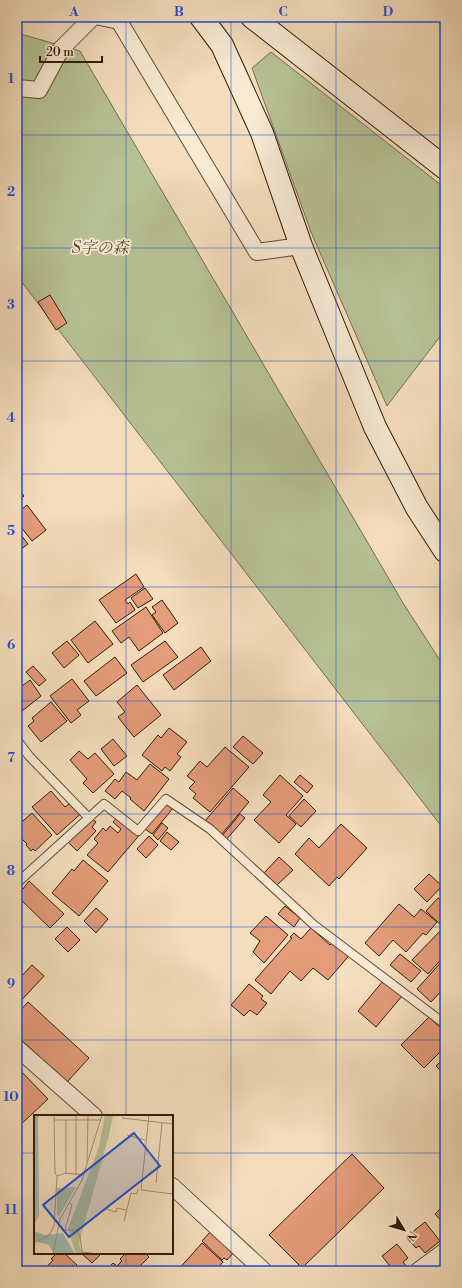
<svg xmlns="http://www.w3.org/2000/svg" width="462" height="1288" viewBox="0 0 462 1288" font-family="'Libre Bodoni','Noto Serif JP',serif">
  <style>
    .green { fill: #b7c295; stroke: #766f4c }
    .building { fill: #e49c7a; stroke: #341c02 }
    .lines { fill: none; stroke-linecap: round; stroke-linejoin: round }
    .lane-casing { stroke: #644c31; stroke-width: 10 }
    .street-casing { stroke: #644c31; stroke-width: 18 }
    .secondary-casing { stroke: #341c02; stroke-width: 24 }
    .lane { stroke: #f8ead5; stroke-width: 8 }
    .street { stroke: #f8ead5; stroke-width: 16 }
    .secondary { stroke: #f8ead5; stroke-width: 22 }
    .grid { fill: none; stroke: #1d4ed8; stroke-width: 1; stroke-opacity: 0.55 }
    .labels { text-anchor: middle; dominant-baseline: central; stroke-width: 3.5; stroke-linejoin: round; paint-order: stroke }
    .park-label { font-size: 16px; font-style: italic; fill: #5b4e2e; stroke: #f8ead5 }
    .inset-road { fill: none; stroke: #a89073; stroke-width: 1 }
    .view { fill: #1d4ed8; fill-opacity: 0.15; stroke: #1d4ed8; stroke-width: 2 }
    .inset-edge { fill: none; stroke: #341c02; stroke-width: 2 }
    .neatline { fill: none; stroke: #1d4ed8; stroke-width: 1.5 }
    .grid-label { font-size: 13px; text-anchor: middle; font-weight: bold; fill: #1d4ed8 }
  </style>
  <rect width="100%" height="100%" fill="#f5debe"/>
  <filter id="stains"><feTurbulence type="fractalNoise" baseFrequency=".005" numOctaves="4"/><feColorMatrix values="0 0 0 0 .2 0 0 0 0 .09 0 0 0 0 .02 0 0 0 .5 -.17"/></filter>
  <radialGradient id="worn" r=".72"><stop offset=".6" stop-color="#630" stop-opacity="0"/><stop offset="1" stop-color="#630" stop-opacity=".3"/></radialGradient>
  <path class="green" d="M17,33L80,51L403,603L445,668V831L17,276Z
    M271,52L445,188V330L387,406L311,232L252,68Z"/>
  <path class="building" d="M50,295L67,323L56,330L38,302Z
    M21,492L24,496L17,502V495Z
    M27,505L46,530L32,541L17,522V513Z
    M17,530L28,544L17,552Z
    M136,574L144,587L125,600L128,604L130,602L135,610L116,623L99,600Z
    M145,588L153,599L138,608L131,598Z
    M162,600L178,623L165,633L152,615L156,612L152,607Z
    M146,607L163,633L139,651L129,637L121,643L112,631Z
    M95,621L113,644L88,663L71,640Z
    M67,641L79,655L64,668L52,653Z
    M165,641L178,657L143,682L131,665Z
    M201,647L211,661L174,690L163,675Z
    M115,657L127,673L96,696L84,681Z
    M33,666L46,680L39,686L26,672Z
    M72,679L89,701L77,710L81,715L71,723L50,696Z
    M17,680L22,686L30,680L41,696L17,715Z
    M137,685L161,715L134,737L118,717L125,712L117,702Z
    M51,702L67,721L41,742L28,726L34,721L32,718Z
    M169,728L187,742L177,754L181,757L170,771L165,767L162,771L142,755L158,735L161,738Z
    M243,736L263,753L253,764L233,747Z
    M113,739L127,756L114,766L101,749Z
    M225,747L249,767L210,812L193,798L196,794L189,788L195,782L187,776L200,761L207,767Z
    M79,751L88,759L95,753L114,774L93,793L83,783L87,779L70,760Z
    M150,764L169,779L144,811L130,799L131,798L122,791L115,799L105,791L115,779L119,782L126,772L137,780Z
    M280,775L303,796L286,815L296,824L279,843L254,820L271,802L263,795Z
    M300,775L313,786L307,793L294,782Z
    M233,788L249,802L221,835L205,821Z
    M51,791L65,807L76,799L85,810L57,835L32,807Z
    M304,799L316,811L301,827L289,816Z
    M163,800L173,808L152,834L141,826Z
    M32,813L52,835L35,851L33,849L31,851L26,845L27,844L17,834V826Z
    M120,814L142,832L108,872L87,855L98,843L94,839L103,828L106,831L110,826L118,833L121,829L113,822Z
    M240,814L245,818L225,841L221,837Z
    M89,816L96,822L92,827L96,831L77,851L66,840Z
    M162,823L168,828L158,840L153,835Z
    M341,824L367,848L339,879L337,877L329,886L295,854L309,838L319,848Z
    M167,832L179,842L171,850L160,841Z
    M149,836L158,845L146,858L137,849Z
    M279,857L293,870L277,885L264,873Z
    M83,860L108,881L79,916L52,893L72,869L74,871Z
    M429,874L442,886L427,902L414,889Z
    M29,881L64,914L50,928L17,896V890L21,887L23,889Z
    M438,898L445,904V923L442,926L426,911Z
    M399,904L414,917L421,909L437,922L426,935L423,933L406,952L393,940L379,956L365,943Z
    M285,906L300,918L294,927L278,914Z
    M96,908L108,919L96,933L84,921Z
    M266,916L288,935L264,963L253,952L260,941L250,933Z
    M445,926V955L428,974L412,960Z
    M67,927L80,940L68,952L55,939Z
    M311,928L330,945L336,938L352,952L328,980L313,968L301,981L290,971L271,994L255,980L292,938L290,937L294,933L301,939Z
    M400,954L421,971L411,982L390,965Z
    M442,961L445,964V987L431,1002L417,989Z
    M32,965L44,976L17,1005V981Z
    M383,981L402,996L376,1027L358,1011Z
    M249,984L263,996L261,999L267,1003L257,1015L250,1010L244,1016L231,1005Z
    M28,1002L89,1058L67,1082L17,1036V1014Z
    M429,1017L445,1032V1047L424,1068L401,1045Z
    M445,1057V1075L436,1066Z
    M17,1067L48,1099L17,1128Z
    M352,1154L384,1188L302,1268L269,1235Z
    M445,1204V1225L435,1214Z
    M425,1222L440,1241L425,1253L419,1246L416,1248L406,1237Z
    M211,1231L234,1252L227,1260L224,1258L222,1260L202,1241Z
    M202,1243L223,1262L215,1271H177Z
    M397,1244L408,1258L403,1262L407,1267L402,1271H394L382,1256Z
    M57,1253H64L77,1265L72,1271H43L53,1260L51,1259Z
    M81,1253H102L92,1263Z
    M126,1253H145L149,1257L135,1271L106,1270L113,1263L117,1266L122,1261L120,1259Z"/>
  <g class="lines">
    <defs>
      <path id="lane" d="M17,740L29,756L89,818
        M17,883L104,804L138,831L166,799L210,829L314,925L445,1024"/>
      <path id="street" d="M100,17L119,21L257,252L301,246
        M17,88L39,90L61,49L93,17
        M17,1048L94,1116
        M172,1186L264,1271
        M418,1271L445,1251"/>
      <path id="secondary" d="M201,17L222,45L262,133L301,246L375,427L417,508L445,551
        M252,17L445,168"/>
    </defs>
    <use href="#lane" class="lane-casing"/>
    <use href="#street" class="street-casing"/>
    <use href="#secondary" class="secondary-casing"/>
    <use href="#lane" class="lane"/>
    <use href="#street" class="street"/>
    <use href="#secondary" class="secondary"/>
  </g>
  <path class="grid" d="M126,17V1116M231,17V1271M336,17V1271M17,135H445M17,248H445M17,361H445M17,474H445M17,587H445M17,701H445M17,814H445M17,927H445M17,1040H445M17,1153H35M172,1153H445M126,1253V1271"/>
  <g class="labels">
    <g class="park-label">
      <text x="100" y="248">S字の森</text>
    </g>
  </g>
  <g transform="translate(34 1115)">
    <rect width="139" height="139" fill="#f5debe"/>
    <path d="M71,0H79L75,20L45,128L47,136L58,139H42L34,114L65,32ZM42,72L25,101L23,100V73Z" fill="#b7c295"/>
    <path d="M0,0H4L5,101L0,109ZM0,116L11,120L29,118L41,139H20L15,130L0,126Z" fill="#9cbcb2"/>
    <path class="inset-road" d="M20,0L21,58L23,61M42,0V59M115,0L107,75L139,79M88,3L139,9M20,5H67M93,20L111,25M53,47L54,0M32,58V5M122,68L128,8M36,88L38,90L31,115H39L46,120L48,137L64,139M72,94L82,97L83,93L92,95M90,106L97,78L103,79L104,74M0,128L15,120L20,111L23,61L32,58L49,60M19,139L26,104L48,65L68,0"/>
    <path class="view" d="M100,18L126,51L35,122L9,90Z"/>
    <rect width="139" height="139" class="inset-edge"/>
  </g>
  <rect width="462" height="1288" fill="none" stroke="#f5debe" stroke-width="44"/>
  <g transform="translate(404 1230) rotate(128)" stroke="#f8ead5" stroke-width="3" paint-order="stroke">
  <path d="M0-3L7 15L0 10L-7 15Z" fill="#341c02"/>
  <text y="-6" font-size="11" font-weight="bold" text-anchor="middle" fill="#341c02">N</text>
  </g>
  <path d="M40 56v6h62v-6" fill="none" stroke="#341c02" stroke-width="2"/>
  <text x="46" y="56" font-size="12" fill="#341c02" stroke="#f8ead5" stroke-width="3" paint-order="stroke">20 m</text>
  <rect x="22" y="22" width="418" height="1244" class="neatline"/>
  <g class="grid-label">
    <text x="74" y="16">A</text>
    <text x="179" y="16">B</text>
    <text x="283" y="16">C</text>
    <text x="388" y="16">D</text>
    <text x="11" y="83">1</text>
    <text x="11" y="196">2</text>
    <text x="11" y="309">3</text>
    <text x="11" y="422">4</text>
    <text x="11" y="535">5</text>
    <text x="11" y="649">6</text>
    <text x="11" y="762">7</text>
    <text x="11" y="875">8</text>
    <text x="11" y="988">9</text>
    <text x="11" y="1101">10</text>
    <text x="11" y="1214">11</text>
  </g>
  <rect width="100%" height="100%" filter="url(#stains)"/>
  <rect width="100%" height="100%" fill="url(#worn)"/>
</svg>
